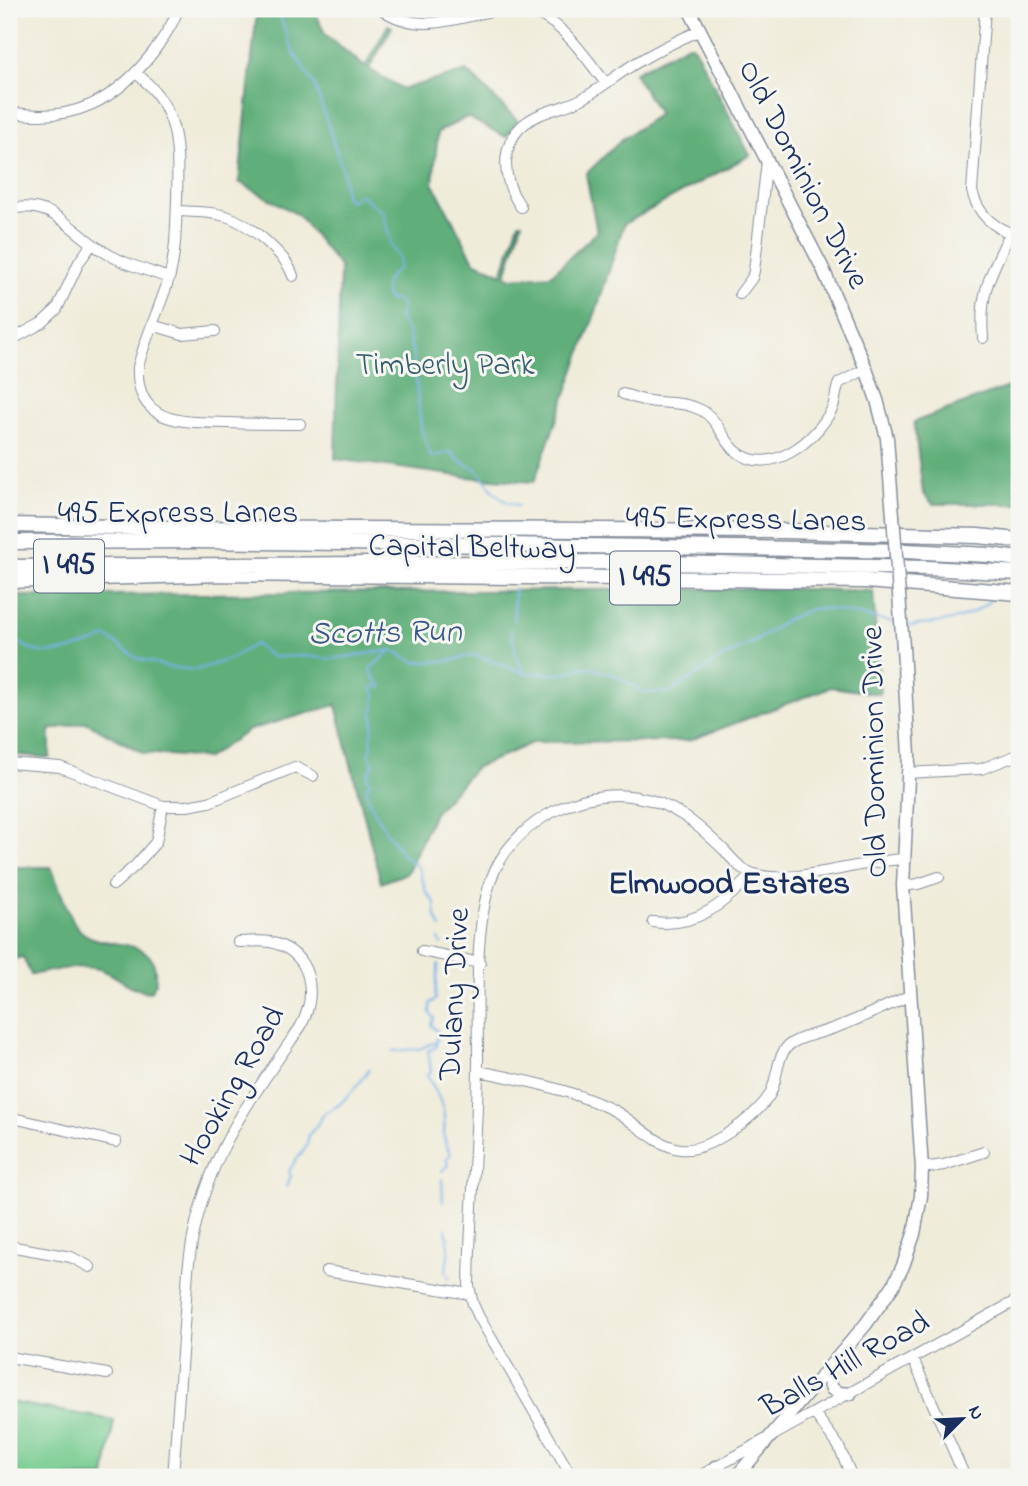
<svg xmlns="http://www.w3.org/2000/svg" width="1028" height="1486" viewBox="0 0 1028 1486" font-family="'Indie Flower',sans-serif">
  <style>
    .green { fill: #76cb8f; stroke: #487d76; stroke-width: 2 }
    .forest { fill: #60af7a; stroke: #3e6f6c; stroke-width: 2 }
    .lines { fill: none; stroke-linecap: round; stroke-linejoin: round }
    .stream { stroke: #7ab1e9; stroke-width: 2 }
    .minor-casing { stroke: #868e9c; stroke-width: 12 }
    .major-casing { stroke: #868e9c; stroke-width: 15 }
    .highway-casing { stroke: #868e9c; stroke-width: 17 }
    .minor { stroke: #fff; stroke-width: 10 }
    .major { stroke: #fff; stroke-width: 12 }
    .highway { stroke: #fff; stroke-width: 14 }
    .major-bridge-casing { stroke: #868e9c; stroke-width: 15; stroke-linecap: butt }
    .major-bridge { stroke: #fff; stroke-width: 12 }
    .labels { text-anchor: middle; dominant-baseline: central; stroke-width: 6; stroke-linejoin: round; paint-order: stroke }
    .shield { fill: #f6f6f2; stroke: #5d6b8a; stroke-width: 2 }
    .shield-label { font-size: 30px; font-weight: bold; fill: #1b2f5e }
    .street-label { font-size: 32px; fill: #1b2f5e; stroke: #f6f6f2 }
    .park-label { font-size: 32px; fill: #365e6d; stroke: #f6f6f2 }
    .water-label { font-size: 33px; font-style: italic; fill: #385688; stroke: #f6f6f2 }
    .neighbourhood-label { font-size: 33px; font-weight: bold; fill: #1b2f5e; stroke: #f6f6f2 }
  </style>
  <rect width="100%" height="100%" fill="#f6f6f2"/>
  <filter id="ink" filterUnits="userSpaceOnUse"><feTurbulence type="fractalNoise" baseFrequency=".0143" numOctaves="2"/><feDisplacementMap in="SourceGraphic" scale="14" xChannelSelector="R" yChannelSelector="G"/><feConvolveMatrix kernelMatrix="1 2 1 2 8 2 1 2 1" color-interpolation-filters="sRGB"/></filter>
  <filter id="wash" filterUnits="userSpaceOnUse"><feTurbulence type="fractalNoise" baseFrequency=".00686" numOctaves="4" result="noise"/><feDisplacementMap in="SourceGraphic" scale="28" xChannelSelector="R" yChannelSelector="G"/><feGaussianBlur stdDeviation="1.57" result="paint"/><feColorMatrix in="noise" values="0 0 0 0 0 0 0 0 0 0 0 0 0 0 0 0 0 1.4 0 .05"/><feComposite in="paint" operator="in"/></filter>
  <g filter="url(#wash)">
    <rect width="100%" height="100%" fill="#f0ecda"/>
    <path class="green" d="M9,1402L114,1420L105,1477H9Z"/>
    <path class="forest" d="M257,9H314L325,34L365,67L388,25L392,27L369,69L403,89L467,71L518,121L506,137L467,117L438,132L433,183L474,261L502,274L519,222H522L506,275L511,278L551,275L597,232L586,174L621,140L659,114L634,73L686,45H691L695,49L750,155L624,224L596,311L534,482L466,477L335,459L340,267L298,215L239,182Z
      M1019,383V504H933L923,493L914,422Z
      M770,588L873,591L880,694L831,687L688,741L534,742L475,768L434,813L407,873L381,883L336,705L249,730L207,758L143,753L86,722L50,730V758L9,754V596Z
      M9,867H51C57,881 69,918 77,927C94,949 136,938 150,957C156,964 155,975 156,983L150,992C130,991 117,974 99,969C81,964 49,971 31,975L23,957L9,960Z"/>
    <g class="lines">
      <path class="stream" d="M275,9L280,16L292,50L315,86L343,171L345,196L350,201L360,194L383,212L392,248L399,257L398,269C386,279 382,284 388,300H396L402,305L399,319L408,332L414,360L421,429L431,457L451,452L459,461L478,470L494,492L505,501L518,506
        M514,621V588
        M905,625L911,626C942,622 972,621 993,597
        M9,629C32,668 74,650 107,637L137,658L168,667L196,670L230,659L255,644L272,657L305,656L331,659L392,650L415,662L448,661L475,655L525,673L560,674L587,667L617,676L643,692L670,693L722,658L756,641L786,620L811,609H829L897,623
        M511,630L517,659L524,671
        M390,651L370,669L377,682L381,684L382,687L380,688L374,686L372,688L376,696L374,699L375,707L372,710C377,727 368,732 372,748L369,752L373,764L367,776L370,782L366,788L369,801L380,822L403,855L419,868L426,892L435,903L436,917L441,928
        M439,939L441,944
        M438,964C439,977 433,987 436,999L430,1004V1013L434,1018L431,1025L438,1032L436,1047L428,1051L431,1071L427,1075C433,1087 443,1102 444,1116C446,1133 440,1137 451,1154L446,1158L448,1165L442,1171
        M393,1051L419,1049L436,1042
        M297,1158C304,1153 309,1143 308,1135C318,1127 318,1121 325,1113C329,1109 336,1108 340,1104C351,1093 360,1083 369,1069
        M442,1179L443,1202
        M286,1187L291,1176L289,1171L296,1160
        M446,1229L449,1247L446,1271L450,1279"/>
    </g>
  </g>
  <g filter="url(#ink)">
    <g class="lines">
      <defs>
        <path id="minor" d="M381,9C420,36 458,17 500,9
          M525,9C563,20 582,54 606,83
          M985,9L972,191C978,216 995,229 1019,236
          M136,73C181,109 178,147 177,200C176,225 176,250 170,275C161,306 146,335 138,367C135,426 186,422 228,423C252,424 276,424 300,424
          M9,112C72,124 116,101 154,51C163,38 173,25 178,9
          M521,207C499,177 499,134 537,116C553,108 572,106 587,96C604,86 619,73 636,63C656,51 678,40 699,31
          M9,209C54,199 70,231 103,251C123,264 147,270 169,278
          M177,211C220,213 233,212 267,242C278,253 288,261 293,276
          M740,294L752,278L754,271L767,161
          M152,325L182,334L215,331
          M983,338C979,291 991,274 1010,233
          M9,341L42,323L57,309L79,262L92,244
          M623,394C631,396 640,400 649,401C667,404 684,401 701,410C717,418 723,440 736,451C770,479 816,440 832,409C836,401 835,392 839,383L866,369
          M9,763L60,767L163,806H187L209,802L295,767L313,776
          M907,773L981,769L1015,756
          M113,885L136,865L156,842L163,806
          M903,886L918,884L939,877
          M653,922C696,928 725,903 752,874
          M422,951L480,963
          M478,1071C523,1080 569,1089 611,1109C634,1120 654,1145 680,1149C707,1153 755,1118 769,1096C779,1080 775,1053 792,1043C805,1035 823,1033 837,1027C862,1018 886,1006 911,995
          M9,1117L116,1142
          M922,1168L944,1165L984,1152
          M9,1246L71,1257L90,1267
          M326,1271L470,1294
          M9,1357L107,1374
          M913,1359L965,1477
          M815,1414L838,1445L852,1477
          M173,1477L188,1271C199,1166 243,1110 301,1026C318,993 312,952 270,942C260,940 249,942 238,942
          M572,1477L479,1317L473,1304L469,1286C470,1210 478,1134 478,1059C478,1005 473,918 495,870C519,820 582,787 637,797C674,803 699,826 725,851C733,860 742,871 754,874C789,886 863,860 905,859
          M698,1477L1019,1299"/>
        <path id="major" d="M689,9L823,269L866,369L877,400L887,438L893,516
          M826,1371L832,1389L839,1393L850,1394
          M716,1467L726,1477
          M736,1477L866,1324L893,1286L903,1266L914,1234L921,1196L922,1168L903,886L909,756L903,647"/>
        <path id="highway" d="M9,525L169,528L784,531L978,536L1019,540
          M9,542L195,541L802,549L905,551L990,555L1019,559
          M9,567L607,562L927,568L1019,573
          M9,581L221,574L723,579L866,581L1019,593"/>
      </defs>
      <use href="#minor" class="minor-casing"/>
      <use href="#major" class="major-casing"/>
      <use href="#highway" class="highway-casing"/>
      <use href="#minor" class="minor"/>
      <use href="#major" class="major"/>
      <use href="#highway" class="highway"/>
      <defs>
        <path id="major-bridge" d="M893,516L903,647"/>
      </defs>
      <use href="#major-bridge" class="major-bridge-casing"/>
      <use href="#major-bridge" class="major-bridge"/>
    </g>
  </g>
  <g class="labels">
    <g class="shield">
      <rect x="34" y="539.5" width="70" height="53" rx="5"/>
      <rect x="610" y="551.5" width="70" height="53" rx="5"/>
    </g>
    <g class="shield-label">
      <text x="69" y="566">I 495</text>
      <text x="645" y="578">I 495</text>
    </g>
    <g class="street-label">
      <text transform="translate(802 175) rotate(63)">Old Dominion Drive</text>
      <text x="178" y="514">495 Express Lanes</text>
      <text transform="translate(746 521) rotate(1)">495 Express Lanes</text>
      <text transform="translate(472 549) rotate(1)">Capital Beltway</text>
      <text transform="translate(876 752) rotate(-91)">Old Dominion Drive</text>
      <text transform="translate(456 994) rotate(-87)">Dulany Drive</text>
      <text transform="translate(234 1087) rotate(-60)">Hooking Road</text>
      <text transform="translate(846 1366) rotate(-29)">Balls Hill Road</text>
    </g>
    <g class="park-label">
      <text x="445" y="366">Timberly Park</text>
    </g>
    <g class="water-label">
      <text transform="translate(385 634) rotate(-1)">Scotts Run</text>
    </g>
    <g class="neighbourhood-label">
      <text x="729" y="885">Elmwood Estates</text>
    </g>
  </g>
  <rect width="1028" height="1486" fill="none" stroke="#f6f6f2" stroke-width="35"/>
  <g transform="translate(962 1419) rotate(66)" stroke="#f6f6f2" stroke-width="5" paint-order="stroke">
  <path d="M0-5L12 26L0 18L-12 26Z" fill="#1b2f5e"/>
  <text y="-10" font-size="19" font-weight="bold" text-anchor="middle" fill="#1b2f5e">N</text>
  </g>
</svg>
